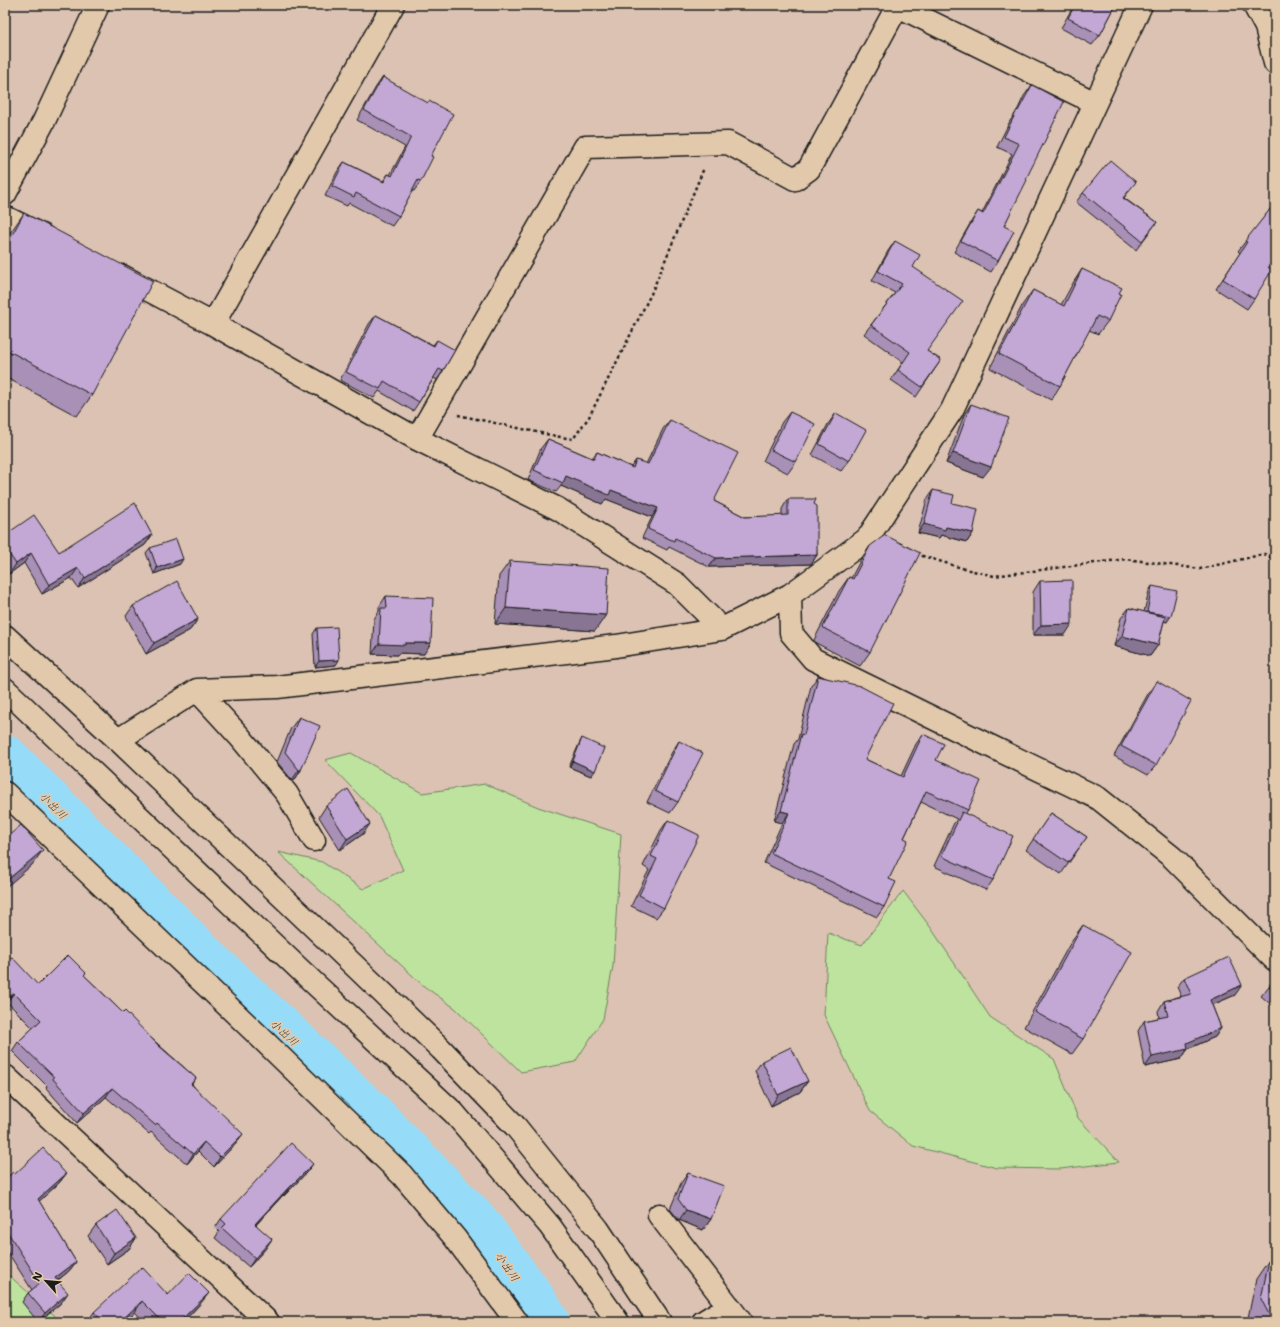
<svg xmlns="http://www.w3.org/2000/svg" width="1280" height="1327" viewBox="0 0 1280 1327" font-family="'Shantell Sans','Klee One',sans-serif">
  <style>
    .green { fill: #bde39e; stroke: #6c805d }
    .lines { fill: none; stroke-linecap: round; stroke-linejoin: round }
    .river { stroke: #96dcf8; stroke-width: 47 }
    .minor-casing { stroke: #1c1c1c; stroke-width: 25 }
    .path { stroke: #1c1c1c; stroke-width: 2.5; stroke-dasharray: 3 3; stroke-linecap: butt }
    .minor { stroke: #e2c9ab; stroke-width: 22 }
    .wall { fill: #a890b6; stroke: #1c1c1c }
    .shaded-wall { fill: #887594; stroke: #1c1c1c }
    .building { fill: #c3a7d4; stroke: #1c1c1c }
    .labels { text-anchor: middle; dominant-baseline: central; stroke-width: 3.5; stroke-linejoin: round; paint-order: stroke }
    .water-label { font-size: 11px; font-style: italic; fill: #344248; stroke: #e2c9ab }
  </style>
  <rect width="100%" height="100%" fill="#dcc2b3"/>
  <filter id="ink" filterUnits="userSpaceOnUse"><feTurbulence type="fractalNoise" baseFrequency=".025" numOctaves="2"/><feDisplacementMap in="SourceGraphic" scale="8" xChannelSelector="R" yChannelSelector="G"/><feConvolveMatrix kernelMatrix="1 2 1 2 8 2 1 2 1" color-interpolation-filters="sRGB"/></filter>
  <g filter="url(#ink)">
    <path class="green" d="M351,753L422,793L485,784L538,807L621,834L613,966L603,1019L575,1062L521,1072L455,1008L425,987L278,852L322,862L363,889L403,870L379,816L325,760Z
      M903,891L931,928L990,1017L1054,1059L1078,1118L1119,1162L1060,1169L997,1168L913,1146L870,1111L824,1015L828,933L862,945Z
      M5,1272L62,1322H5Z"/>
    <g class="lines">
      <path class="river" d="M5,758L211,965L293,1041L368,1112L476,1223L531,1298L546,1322"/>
      <defs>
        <path id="minor" d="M896,5L1095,103
          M1254,5L1266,27L1275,63
          M5,194L44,121L98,5
          M5,217L43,236
          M122,276L213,324L417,439L558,509L677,584L722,629
          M213,324L393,5
          M417,439L585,147L728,143L795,179L809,169L898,5
          M790,595L791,633L813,659L986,744L1098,798L1172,857L1275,960
          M5,636L118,740L361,972L441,1049L516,1127L598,1229L660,1322
          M5,689L314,983L454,1113L550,1226L618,1322
          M197,690L240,737L287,794L314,840
          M118,740L197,690L277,687L616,646L722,629L790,595L867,539L952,410L1141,5
          M5,793L260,1037L402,1175L455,1238L517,1322
          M5,1076L268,1322
          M659,1215L741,1322
          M703,1322L729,1306"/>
      </defs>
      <use href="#minor" class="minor-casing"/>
      <path class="path" d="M458,415L555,436L573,439L589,417L651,294L704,168
        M916,554L965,569L994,576L1126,559L1200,569L1264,554L1275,559"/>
      <use href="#minor" class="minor"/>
    </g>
    <path class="wall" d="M1074,5H1116L1100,35L1092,45L1061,28Z
      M383,77L431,156L421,181L414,191H412L399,216L392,226L349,203L347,206L325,196L337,172L344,162L383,181L388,174L390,175L405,147L357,120L376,87Z
      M1032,85L1026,179L1004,226L998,261L991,272L954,252L971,222L978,211L982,213L1012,154L997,147L1010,121L1017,111L1024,96Z
      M1129,191L1124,198L1157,222L1136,250L1076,202L1083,193Z
      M1275,203V259L1268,268L1254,299L1247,309L1216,289L1240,253L1238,251Z
      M24,213L92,395L77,416L5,377V242L10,233Z
      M895,241L913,267L927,351L941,360L916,397L891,380L903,362L864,334L895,293L872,281L888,251Z
      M1082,269L1119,293L1108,321L1098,334L1089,330L1060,386L1051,400L990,368L1023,304L1033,290L1061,305L1073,283Z
      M376,315L433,345L437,340L443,371L437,380L434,378L419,402L413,411L379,391L374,398L340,380L369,324Z
      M971,404L983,477L946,463L964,415Z
      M790,412L796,462L788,473L763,461L782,422Z
      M836,413L849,461L841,471L812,455L828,424Z
      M670,420L714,501L745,517L782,516V509L788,499L814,504L817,555L811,564L709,567L669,547L667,550L642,538L652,517L606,499L602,504L561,486L556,492L528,480L541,448L548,439L592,458L597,452L631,467L636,460L646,464L663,429Z
      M933,490L952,503L973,533L967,542L941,535L939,538L918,533L927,499Z
      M5,535L59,552L152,535L145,545L78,588L71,578L42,594L24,563L9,574L5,568Z
      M870,546V652L860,666L816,643L814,640L839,591L849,577L851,578L861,559Z
      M150,548L180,564L154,574L146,553Z
      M510,561L595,631L495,624L499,576Z
      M1040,581L1065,635H1033V592Z
      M1152,586L1167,622L1164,621L1158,645L1150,656L1114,646L1121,618L1129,608L1144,612L1149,591Z
      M386,596L424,654L399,653L397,655L372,654L374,619L379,611V607Z
      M133,606L198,619L190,630L146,654L126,616Z
      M317,628L336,665L315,667L313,634Z
      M818,676L865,759L901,776L916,744L923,734L936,760L968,810L965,814L993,880L986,890L934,866L954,823L957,819L921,802L904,838L889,879L884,907L877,917L764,863L782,823L774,821L794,744L798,739L811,686Z
      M1157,681L1156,765L1148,775L1114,756L1149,692Z
      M299,717L301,770L294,781L292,780L277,762L291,728Z
      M582,738L591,776L569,767L579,744Z
      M679,741L678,802L670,813L647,802L672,752Z
      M326,806L363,834L340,850L319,817Z
      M1051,813L1087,837L1061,874L1026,850Z
      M668,820L664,908L656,918L631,906L649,870L643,866L661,830Z
      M1083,925V1039L1072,1054L1024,1027L1072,940Z
      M5,962L38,985L86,973L84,975L123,1013L196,1078L192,1084L236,1143L214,1167L198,1151L187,1164L151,1132L149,1134L106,1097L77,1123L46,1088L47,1086L12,1051L18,1042L33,1028L7,1002Z
      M1184,978L1235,995L1212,1005L1221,1028L1215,1037L1188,1049L1181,1059L1145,1067L1138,1031L1144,1021L1159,1018L1158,1011L1164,1001L1181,996L1177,987Z
      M1275,978V1008L1261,996L1269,986Z
      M762,1061L808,1081L800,1092L771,1106L755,1071Z
      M306,1173L284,1196L283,1195L256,1225L266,1248L249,1267L215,1238L219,1232L215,1228L221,1219Z
      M688,1173L711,1219L703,1230L679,1220L670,1209L681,1183Z
      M15,1174H66L59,1183L39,1201L76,1262L69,1271L57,1281L61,1303L38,1322L22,1302L28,1293L32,1290L5,1248V1176L7,1178Z
      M96,1225L136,1238L129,1249L107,1264L88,1236Z
      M1269,1260L1275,1322H1250L1248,1318L1256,1279Z
      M168,1295L201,1303L183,1322H145L135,1312L124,1322H87L94,1312Z"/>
    <path class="shaded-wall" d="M953,453L991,467L983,477L946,463Z
      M566,476L611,490L658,508L652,517L606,499L602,504L561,486Z
      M924,524L946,527L973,533L967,542L941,535L939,538L918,533Z
      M152,535L145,545L78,588L85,578Z
      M31,553L24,563L9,574L16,564Z
      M817,555L811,564L709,567L716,558Z
      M183,559L180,564L154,574L157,568Z
      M78,568L71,578L42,594L49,585Z
      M506,608L606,615L595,631L495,624Z
      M1147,612L1171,616L1167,622L1143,617Z
      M198,619L190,630L146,654L154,643Z
      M1072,624L1065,635H1033L1041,625Z
      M1122,636L1158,645L1150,656L1114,646Z
      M405,643H431L424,654L399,653L397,655L372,654L379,644Z
      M339,660L336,665L315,667L319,661Z
      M573,761L595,771L591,776L569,767Z
      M299,770H301L294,781L292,780Z
      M781,811L789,813L782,823L774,821Z
      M370,824L363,834L340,850L347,839Z
      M43,850L32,865L5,888V882Z
      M1242,985L1235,995L1203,1009L1210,1000Z
      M14,993L7,1002L5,1004V1000Z
      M1221,1028L1215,1037L1185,1050L1188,1049L1181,1059L1145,1067L1152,1057Z
      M808,1081L800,1092L771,1106L778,1095Z
      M112,1088L106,1097L77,1123L84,1113Z
      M243,1134L236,1143L214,1167L220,1157Z
      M204,1142L198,1151L187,1164L193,1154Z
      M313,1164L306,1173L284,1196L290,1187Z
      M66,1174L59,1183L32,1208L38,1199Z
      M290,1186L283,1195L248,1233L255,1224Z
      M686,1210L711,1219L703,1230L679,1220Z
      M136,1238L129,1249L107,1264L114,1253Z
      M272,1239L266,1248L249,1267L255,1258Z
      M76,1262L69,1271L49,1287L55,1278Z
      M68,1293L61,1303L38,1322L45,1313Z
      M209,1293L201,1303L183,1322H179Z
      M142,1301L135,1312L124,1322H120Z"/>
    <path class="building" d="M1075,5H1116L1100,35L1068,18Z
      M383,77L428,103L429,101L453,114L431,156L433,157L421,181L418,180L399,216L356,193L354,197L332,186L344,162L384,182L388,174L392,176L411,137L364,110Z
      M1032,85L1064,102L1026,179L1027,180L1004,226L1014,231L998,261L961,241L978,211L983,214L1019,144L1004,137L1017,110L1018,111Z
      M1110,160L1136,182L1123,198L1157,222L1142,241L1083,193Z
      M1275,203V258L1268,267L1272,270L1254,299L1223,279L1247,242L1245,241Z
      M24,213L153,281L92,395L5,349V248Z
      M895,241L920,255L913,267L963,301L927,351L941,360L922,387L898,370L910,352L871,325L902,284L878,271Z
      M1082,269L1122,288L1119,293L1121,294L1108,321L1097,316L1060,386L999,354L1033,290L1064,306Z
      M376,315L434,346L437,340L455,350L443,371L439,369L419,402L384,381L380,389L346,372Z
      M971,404L1009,418L991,467L953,453Z
      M790,412L815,424L796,462L771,450Z
      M836,413L866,430L849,461L819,444Z
      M670,420L738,453L714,501L745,517L788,515V499H816L814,504L817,506V555L716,558L675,538L674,541L648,529L658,508L611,490L609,495L566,476L563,483L534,470L548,439L594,459L597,452L633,468L636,460L648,464Z
      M933,490L954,495L952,503L978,509L973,533L946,527L945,530L924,524Z
      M135,503L152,535L85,578L78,568L49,585L31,553L16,564L5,548V535L34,515L59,552Z
      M885,535L920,553L870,652L825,629L823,627L849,577L853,579L870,546Z
      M176,539L183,559L157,568L150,548Z
      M510,561L609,568L606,615L506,608Z
      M1072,580V624L1041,625L1040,581Z
      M177,581L198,619L154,643L133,606Z
      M1152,586L1177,591L1171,616L1147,612Z
      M386,596L433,598L431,643H405V645L379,644L381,608H387Z
      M1129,608L1165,617L1158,645L1122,636Z
      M337,627L339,660L319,661L317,628Z
      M818,676L860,686L893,703L865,759L903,777L923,734L944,744L936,760L981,781L968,810L926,791L904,838L908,840L889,879L896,882L884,907L771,853L789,813L781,811L801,734L804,735Z
      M1157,681L1191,701L1156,765L1121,746Z
      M299,717L320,726L301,770H299L285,752Z
      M582,738L604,748L595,771L573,761Z
      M679,741L703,753L678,802L655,791Z
      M348,789L370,824L347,839L326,806Z
      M962,812L1013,836L993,880L941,856Z
      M1051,813L1087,837L1068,863L1033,839Z
      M668,820L699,835L664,908L639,895L657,859L651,856Z
      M21,825L43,850L5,882V839Z
      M1083,925L1132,952L1083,1039L1035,1012Z
      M68,955L86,973L84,975L123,1013L125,1011L158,1045L196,1078L191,1084L243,1134L220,1157L204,1142L193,1154L157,1123L155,1125L112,1088L84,1113L53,1079L54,1077L18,1042L41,1020L14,993L5,1000V962L12,957L38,985Z
      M1229,957L1242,985L1210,1000L1221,1028L1187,1043L1188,1049L1152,1057L1144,1021L1168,1016L1164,1001L1191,994L1184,978Z
      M1275,978V991L1269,986Z
      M791,1047L808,1081L778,1095L762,1061Z
      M291,1143L313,1164L290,1187V1186L255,1224L272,1239L255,1258L222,1228L226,1224L221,1219Z
      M43,1148L66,1174L38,1199L76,1262L55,1278L68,1293L45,1313L28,1293L40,1283L5,1228V1176L7,1178L13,1172L15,1174Z
      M688,1173L724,1186L711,1219L686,1210L678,1199Z
      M117,1210L136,1238L114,1253L96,1225Z
      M1275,1257V1322H1273L1261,1299L1269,1260Z
      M142,1267L168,1295L189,1273L209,1293L179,1322H163L142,1301L120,1322H103L94,1312Z"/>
  </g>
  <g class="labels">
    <g class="water-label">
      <text transform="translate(53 806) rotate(45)">小出川</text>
      <text transform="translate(284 1033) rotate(43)">小出川</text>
      <text transform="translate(507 1267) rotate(55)">小出川</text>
    </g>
  </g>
  <rect width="1280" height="1327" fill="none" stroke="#e2c9ab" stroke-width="20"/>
  <rect x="10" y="10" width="1260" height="1307" fill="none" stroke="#1c1c1c" stroke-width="1.5" filter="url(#ink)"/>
  <g transform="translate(46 1281) rotate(297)" stroke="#e2c9ab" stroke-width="3" paint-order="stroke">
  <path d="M0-3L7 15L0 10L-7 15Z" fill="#1c1c1c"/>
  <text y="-6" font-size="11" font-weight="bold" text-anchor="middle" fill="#1c1c1c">N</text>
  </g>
</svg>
